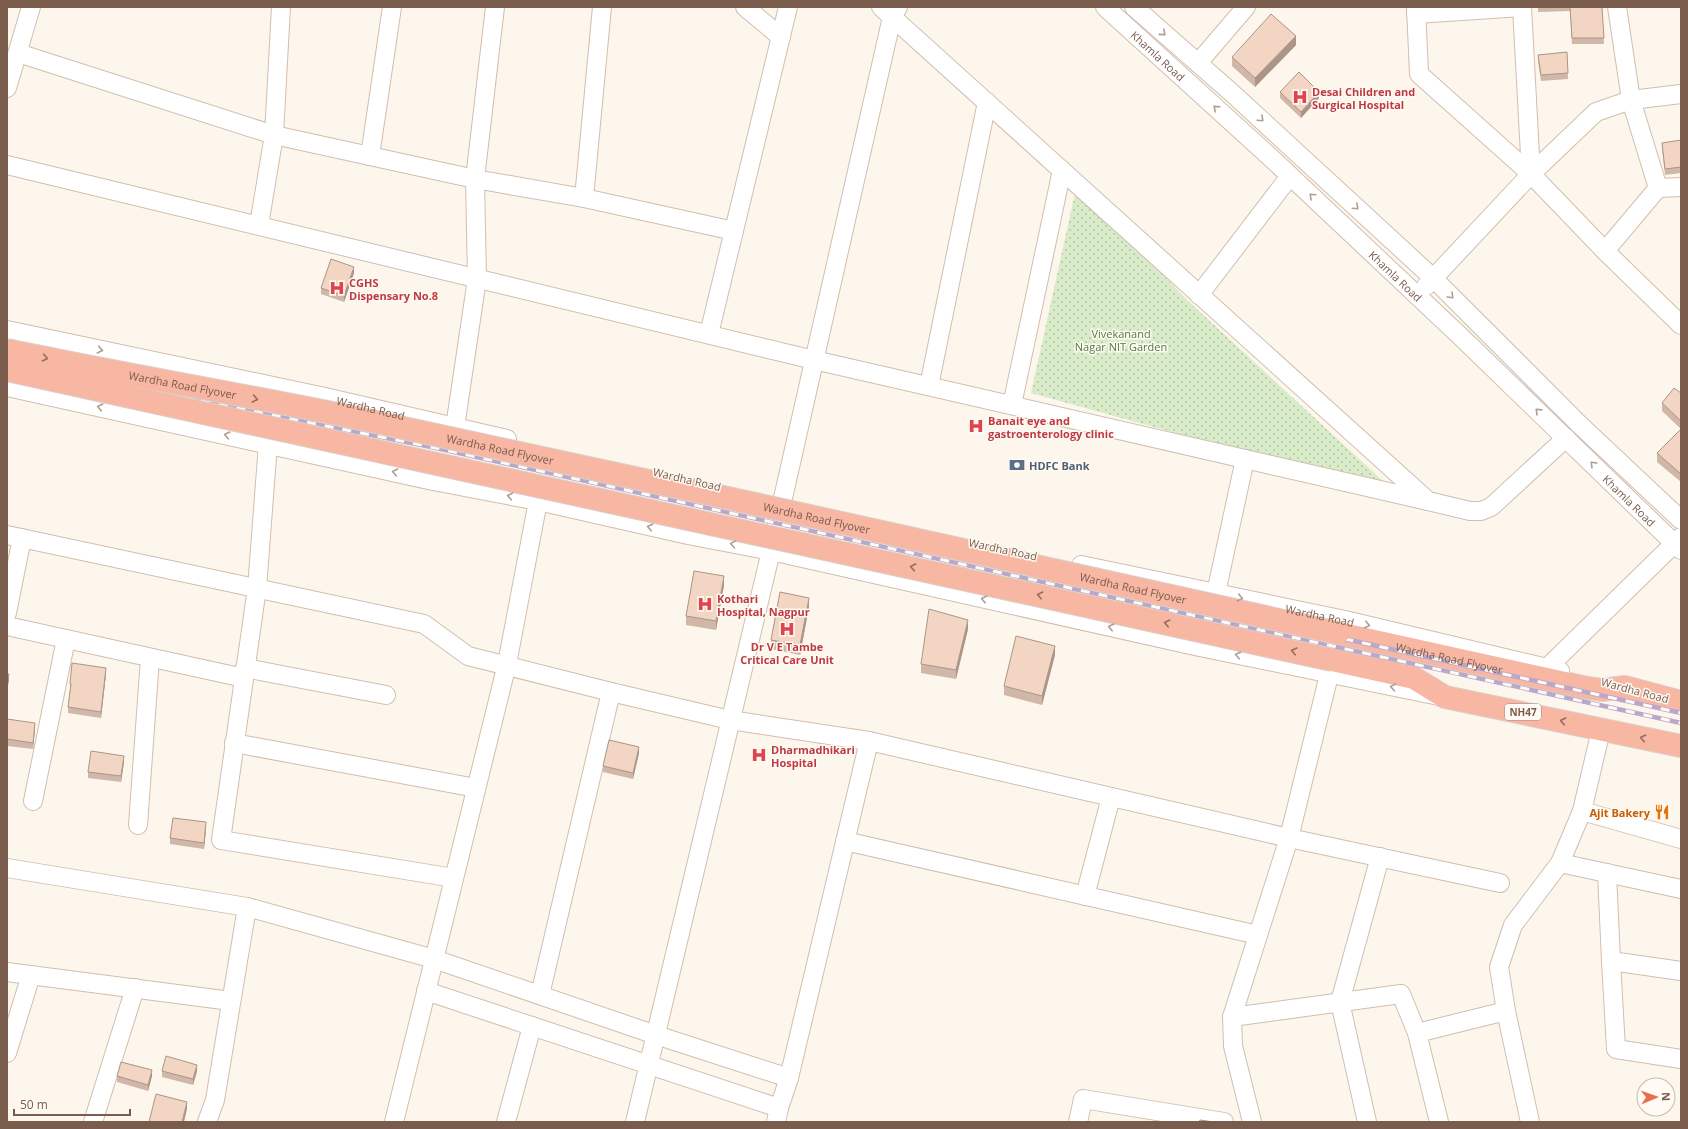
<svg xmlns="http://www.w3.org/2000/svg" width="1688" height="1129" viewBox="0 0 1688 1129" font-family="'Open Sans',sans-serif">
  <style>
    .grass { fill: url(#grass-dots) }
    .lines { fill: none; stroke-linecap: round; stroke-linejoin: round }
    .minor-casing { stroke: #d1beb0; stroke-width: 20 }
    .highway-casing { stroke: #dad1cd; stroke-width: 24 }
    .minor { stroke: #fff; stroke-width: 18 }
    .highway { stroke: #f7b7a3; stroke-width: 22 }
    .rail-casing { stroke: #b9a8c9; stroke-width: 4.5 }
    .rail { stroke: #fffaf3; stroke-width: 3; stroke-dasharray: 9; stroke-linecap: butt }
    .highway-bridge-casing { stroke: #dad1cd; stroke-width: 24; stroke-linecap: butt }
    .highway-bridge { stroke: #f7b7a3; stroke-width: 22 }
    .wall { fill: #d1b7a8 }
    .shaded-wall { fill: #aa9588 }
    .building { fill: #f3d5c3; stroke: #aa9588 }
    .oneway { stroke: #af9d94 }
    .oneway2 { stroke: #936e5e }
    .labels { text-anchor: middle; dominant-baseline: central; stroke-width: 3; stroke-linejoin: round; paint-order: stroke }
    .shield { fill: #fffaf3; stroke: #a28b7f; stroke-width: 1 }
    .shield-label { font-size: 10px; font-weight: bold; fill: #7a5c4d }
    .street-label { font-size: 11px; fill: #7a5c4d; stroke: #fffaf3 }
    .health-label { font-size: 11px; font-weight: bold; fill: #be3a42; stroke: #fffaf3; text-anchor: start }
    .park-label { font-size: 11px; fill: #537a41; stroke: #fffaf3 }
    .service-label { font-size: 11px; font-weight: bold; fill: #4e5e75; stroke: #fffaf3; text-anchor: start }
    .food-label { font-size: 11px; font-weight: bold; fill: #c56008; stroke: #fffaf3; text-anchor: end }
  </style>
  <defs>
    <pattern id="grass-dots" width="8" height="8" patternUnits="userSpaceOnUse"><rect width="8" height="8" fill="#d8ecc9"/><path d="M2 2h.1M6 6h.1" fill="none" stroke="#b4c2a5" stroke-width="1.8" stroke-linecap="round"/></pattern>
  </defs>
  <rect width="100%" height="100%" fill="#fdf6ec"/>
  <path class="grass" d="M1077,184L1186,299L1397,494L1031,393Z"/>
  <g class="lines">
    <defs>
      <g id="minor">
        <path d="M745,7L781,37"/>
        <path d="M881,7L1428,501L1470,511H1481L1491,507L1566,438"/>
        <path id="s1" d="M1105,7L1269,156L1459,335L1681,550"/>
        <path d="M1134,7L1232,93L1433,278L1580,425L1681,520"/>
        <path d="M1416,7L1419,74L1531,174L1605,251L1681,325"/>
        <path d="M1522,7L1531,174"/>
        <path d="M1617,7L1631,100L1658,188"/>
        <path d="M1416,14L1522,7"/>
        <path d="M18,53L274,135L475,179L584,198L734,231"/>
        <path d="M1198,63L1246,7"/>
        <path d="M7,88L31,7"/>
        <path d="M370,156L392,7"/>
        <path d="M7,165L814,360L1428,501"/>
        <path d="M584,198L602,7"/>
        <path d="M259,225L274,135L281,7"/>
        <path d="M1605,251L1658,188L1681,187"/>
        <path d="M1426,286L1531,174L1596,112L1631,100L1681,94"/>
        <path d="M1199,295L1290,176"/>
        <path id="s2" d="M7,330L325,397L507,439"/>
        <path d="M709,334L788,7"/>
        <path d="M929,386L987,102"/>
        <path d="M7,387L433,481L538,501L688,535L771,551L1195,646L1439,696"/>
        <path d="M1012,405L1062,170"/>
        <path d="M455,427L477,279L475,179L495,7"/>
        <path d="M268,444L257,588L221,840L454,878"/>
        <path d="M7,535L424,624L468,656L611,692L730,720L869,741L1289,838L1500,883"/>
        <path id="s3" d="M1081,565L1345,620L1560,671"/>
        <path d="M1216,593L1245,459"/>
        <path d="M7,613L22,538"/>
        <path d="M7,626L244,678"/>
        <path d="M245,668L386,695"/>
        <path d="M1547,668L1681,537"/>
        <path d="M234,743L476,788"/>
        <path d="M33,801L66,639"/>
        <path d="M1582,811L1601,730"/>
        <path d="M138,825L150,658"/>
        <path d="M845,841L1258,935"/>
        <path d="M1560,863L1582,811L1681,839"/>
        <path d="M7,868L247,907L434,959L656,1035L789,1078"/>
        <path d="M1607,873L1611,961L1681,971"/>
        <path d="M1085,896L1111,797"/>
        <path d="M1611,961L1616,1049L1681,1059"/>
        <path d="M7,972L231,1001"/>
        <path d="M426,991L779,1108"/>
        <path d="M540,995L611,692"/>
        <path d="M1232,1017L1401,994L1417,1033L1439,1122"/>
        <path d="M1417,1033L1506,1011"/>
        <path d="M7,1053L31,975"/>
        <path d="M93,1122L135,988"/>
        <path d="M207,1122L215,1100L247,907"/>
        <path d="M394,1122L507,664L538,501"/>
        <path d="M506,1122L532,1026"/>
        <path d="M635,1122L771,551L892,17L898,7"/>
        <path d="M776,1122L779,1108L789,1078L869,741"/>
        <path d="M1078,1122L1083,1099L1224,1122"/>
        <path d="M1252,1122L1233,1046L1232,1017L1289,838L1329,675"/>
        <path d="M1367,1122L1340,1002L1380,857"/>
        <path d="M1530,1122L1506,1011L1499,967L1513,925L1560,863L1681,889"/>
      </g>
      <g id="highway">
        <path id="s4" d="M1338,633L1583,687L1602,690L1625,687L1681,702"/>
        <path d="M1332,660L1414,678L1445,697L1681,746"/>
      </g>
    </defs>
    <use href="#minor" class="minor-casing"/>
    <use href="#highway" class="highway-casing"/>
    <use href="#minor" class="minor"/>
    <use href="#highway" class="highway"/>
    <defs>
      <path id="rail" d="M7,351L438,439L1681,713
        M7,362L436,448L1681,723"/>
    </defs>
    <use href="#rail" class="rail-casing"/>
    <use href="#rail" class="rail"/>
    <defs>
      <g id="highway-bridge">
        <path id="s5" d="M7,350C130,376 253,396 376,422C697,490 1018,562 1338,633"/>
        <path d="M7,370L1332,660"/>
      </g>
    </defs>
    <use href="#highway-bridge" class="highway-bridge-casing"/>
    <use href="#highway-bridge" class="highway-bridge"/>
  </g>
  <path class="wall" d="M1538,7H1602L1604,44H1572L1570,11L1538,12Z
    M1296,45L1255,87L1232,66V57Z
    M1567,52L1568,79L1541,81L1538,61V55Z
    M1280,92L1319,98L1301,118L1280,98Z
    M1681,140V173L1665,175L1662,149V143Z
    M354,273L344,302L321,294V288Z
    M1681,393V482L1657,462V453L1681,429L1662,411V403Z
    M724,585L716,630L686,625V616Z
    M809,607L800,655L771,649V640Z
    M968,629L956,679L921,673V664Z
    M1055,655L1042,705L1004,695V686Z
    M106,674L101,718L68,713V707L70,690V684Z
    M7,719L35,729L33,749L7,746Z
    M639,753L633,779L603,772V766Z
    M124,762L121,782L88,778V772Z
    M206,829L204,849L170,844V838Z
    M162,1071H197L193,1085L162,1077Z
    M117,1076H152L148,1091L117,1082Z"/>
  <path class="shaded-wall" d="M1296,36V45L1255,87V78Z
    M1319,92V98L1301,118V112Z
    M354,267V273L344,302V296Z
    M724,576V585L716,630V621Z
    M809,598V607L800,655V645Z
    M968,620V629L956,679V670Z
    M1055,646V655L1042,705V696Z
    M106,668V674L101,718V712Z
    M9,674V680L7,692V686Z
    M35,723V729L33,749V743Z
    M639,747V753L633,779V773Z
    M124,756V762L121,782V776Z
    M206,822V829L204,849V843Z
    M197,1065V1071L193,1085V1079Z
    M152,1070V1076L148,1091V1085Z
    M187,1102V1109L184,1122H182Z"/>
  <path class="building" d="M1570,7H1602L1604,38H1572Z
    M1271,14L1296,36L1255,78L1232,57Z
    M1567,52L1568,73L1541,75L1538,55Z
    M1299,72L1319,92L1301,112L1280,92Z
    M1681,140V167L1665,169L1662,143Z
    M331,259L354,267L344,296L321,288Z
    M1674,388L1681,393V421L1662,403Z
    M1681,429V474L1657,453Z
    M694,571L724,576L716,621L686,616Z
    M780,592L809,598L800,645L771,640Z
    M929,609L968,620L956,670L921,664Z
    M1016,636L1055,646L1042,696L1004,686Z
    M72,663L106,668L101,712L68,707L71,684H70Z
    M7,674H9L7,686Z
    M7,719L35,723L33,743L7,739Z
    M609,740L639,747L633,773L603,766Z
    M91,751L124,756L121,776L88,772Z
    M173,818L206,822L204,843L170,838Z
    M166,1056L197,1065L193,1079L162,1071Z
    M121,1062L152,1070L148,1085L117,1076Z
    M156,1094L187,1102L182,1122H149Z
    M1200,1120L1214,1122H1199Z"/>
  <defs><path id="oneway-chevron" d="M-2-3.5L2.5 0L-2 3.5" fill="none" stroke-width="1.6" stroke-linecap="round" stroke-linejoin="round"/></defs>
  <g class="oneway">
    <use href="#oneway-chevron" transform="translate(1163 33) rotate(41)"/>
    <use href="#oneway-chevron" transform="translate(1216 108) rotate(-138)"/>
    <use href="#oneway-chevron" transform="translate(1261 119) rotate(43)"/>
    <use href="#oneway-chevron" transform="translate(1312 196) rotate(-137)"/>
    <use href="#oneway-chevron" transform="translate(1356 207) rotate(43)"/>
    <use href="#oneway-chevron" transform="translate(1451 296) rotate(45)"/>
    <use href="#oneway-chevron" transform="translate(100 350) rotate(12)"/>
    <use href="#oneway-chevron" transform="translate(100 407) rotate(-168)"/>
    <use href="#oneway-chevron" transform="translate(1538 411) rotate(-136)"/>
    <use href="#oneway-chevron" transform="translate(227 435) rotate(-168)"/>
    <use href="#oneway-chevron" transform="translate(1593 464) rotate(-135)"/>
    <use href="#oneway-chevron" transform="translate(395 472) rotate(-168)"/>
    <use href="#oneway-chevron" transform="translate(510 496) rotate(-169)"/>
    <use href="#oneway-chevron" transform="translate(650 527) rotate(-167)"/>
    <use href="#oneway-chevron" transform="translate(733 544) rotate(-170)"/>
    <use href="#oneway-chevron" transform="translate(1240 598) rotate(12)"/>
    <use href="#oneway-chevron" transform="translate(984 599) rotate(-167)"/>
    <use href="#oneway-chevron" transform="translate(1367 625) rotate(13)"/>
    <use href="#oneway-chevron" transform="translate(1111 627) rotate(-167)"/>
    <use href="#oneway-chevron" transform="translate(1238 655) rotate(-168)"/>
    <use href="#oneway-chevron" transform="translate(1393 687) rotate(-169)"/>
  </g>
  <g class="oneway2">
    <use href="#oneway-chevron" transform="translate(45 358) rotate(12)"/>
    <use href="#oneway-chevron" transform="translate(255 399) rotate(11)"/>
    <use href="#oneway-chevron" transform="translate(913 567) rotate(-168)"/>
    <use href="#oneway-chevron" transform="translate(1040 595) rotate(-167)"/>
    <use href="#oneway-chevron" transform="translate(1167 623) rotate(-167)"/>
    <use href="#oneway-chevron" transform="translate(1294 651) rotate(-167)"/>
    <use href="#oneway-chevron" transform="translate(1563 721) rotate(-167)"/>
    <use href="#oneway-chevron" transform="translate(1643 738) rotate(-168)"/>
  </g>
  <defs>
    <symbol id="hospital-bare" viewBox="-9 -9 18 18"><path d="M-5-5h3v3.5h4V-5h3V5h-3V1.5h-4V5h-3Z" fill="#e0444e" stroke="#fffaf3" stroke-width="2.5" paint-order="stroke"/></symbol>
    <symbol id="bank-bare" viewBox="-9 -9 18 18"><path d="M-6-4H6V4H-6ZM0-2.3a2.3 2.3 0 1 0 0 4.6a2.3 2.3 0 1 0 0-4.6Z" fill="#5c6f8a" stroke="#fffaf3" stroke-width="2.5" paint-order="stroke"/></symbol>
    <symbol id="restaurant-bare" viewBox="-9 -9 18 18"><path d="M-5-6h1v4h1v-4h1v4h1v-4h1v5L-1.5 .5V6h-2V.5L-5-1ZM5-6V6H3V1.5H1.5Q1.5-4 5-6Z" fill="#e8710a" stroke="#fffaf3" stroke-width="2.5" paint-order="stroke"/></symbol>
  </defs>
  <g fill-rule="evenodd">
    <use href="#hospital-bare" x="1289" y="86" width="22" height="22"/>
    <use href="#hospital-bare" x="326" y="277" width="22" height="22"/>
    <use href="#hospital-bare" x="965" y="415" width="22" height="22"/>
    <use href="#bank-bare" x="1006" y="454" width="22" height="22"/>
    <use href="#hospital-bare" x="694" y="593" width="22" height="22"/>
    <use href="#hospital-bare" x="776" y="618" width="22" height="22"/>
    <use href="#hospital-bare" x="748" y="744" width="22" height="22"/>
    <use href="#restaurant-bare" x="1651" y="801" width="22" height="22"/>
  </g>
  <g class="labels">
    <rect class="shield" x="1505" y="704" width="36" height="16" rx="3"/>
    <g class="shield-label">
      <text x="1523" y="712">NH47</text>
    </g>
    <g class="street-label">
      <text stroke="none"><textPath href="#s1" startOffset="72">Khamla Road</textPath></text>
      <text stroke="none"><textPath href="#s1" startOffset="396">Khamla Road</textPath></text>
      <text stroke="none"><textPath href="#s5" startOffset="179">Wardha Road Flyover</textPath></text>
      <text stroke="none"><textPath href="#s2" startOffset="372">Wardha Road</textPath></text>
      <text stroke="none"><textPath href="#s5" startOffset="503">Wardha Road Flyover</textPath></text>
      <text transform="translate(687 479) rotate(13)">Wardha Road</text>
      <text stroke="none"><textPath href="#s1" startOffset="720">Khamla Road</textPath></text>
      <text stroke="none"><textPath href="#s5" startOffset="827">Wardha Road Flyover</textPath></text>
      <text transform="translate(1003 549) rotate(12)">Wardha Road</text>
      <text stroke="none"><textPath href="#s5" startOffset="1151">Wardha Road Flyover</textPath></text>
      <text stroke="none"><textPath href="#s3" startOffset="244">Wardha Road</textPath></text>
      <text stroke="none"><textPath href="#s4" startOffset="114">Wardha Road Flyover</textPath></text>
      <text transform="translate(1635 690) rotate(15)">Wardha Road</text>
    </g>
    <g class="health-label">
      <text x="1312" y="91">Desai Children and<tspan x="1312" dy="13">Surgical Hospital</tspan></text>
      <text x="349" y="282">CGHS<tspan x="349" dy="13">Dispensary No.8</tspan></text>
      <text x="988" y="420">Banait eye and<tspan x="988" dy="13">gastroenterology clinic</tspan></text>
      <text x="717" y="598">Kothari<tspan x="717" dy="13">Hospital, Nagpur</tspan></text>
      <text x="787" y="646" text-anchor="middle">Dr V E Tambe<tspan x="787" dy="13">Critical Care Unit</tspan></text>
      <text x="771" y="749">Dharmadhikari<tspan x="771" dy="13">Hospital</tspan></text>
    </g>
    <g class="park-label">
      <text x="1121" y="333">Vivekanand<tspan x="1121" dy="13">Nagar NIT Garden</tspan></text>
    </g>
    <g class="service-label">
      <text x="1029" y="465">HDFC Bank</text>
    </g>
    <g class="food-label">
      <text x="1650" y="812">Ajit Bakery</text>
    </g>
  </g>
  <rect width="1688" height="1129" fill="none" stroke="#7a5c4d" stroke-width="16"/>
  <g transform="translate(1656 1097) rotate(88)"><circle r="19" fill="#fffaf3" stroke="#cabbb1"/>
  <path d="M0-3L7 15L0 10L-7 15Z" fill="#e76f51"/>
  <text y="-6" font-size="11" font-weight="bold" text-anchor="middle" fill="#7a5c4d">N</text>
  </g>
  <path d="M14 1109v6h116v-6" fill="none" stroke="#7a5c4d" stroke-width="2"/>
  <text x="20" y="1109" font-size="12" fill="#7a5c4d" stroke="#fffaf3" stroke-width="3" paint-order="stroke">50 m</text>
</svg>
